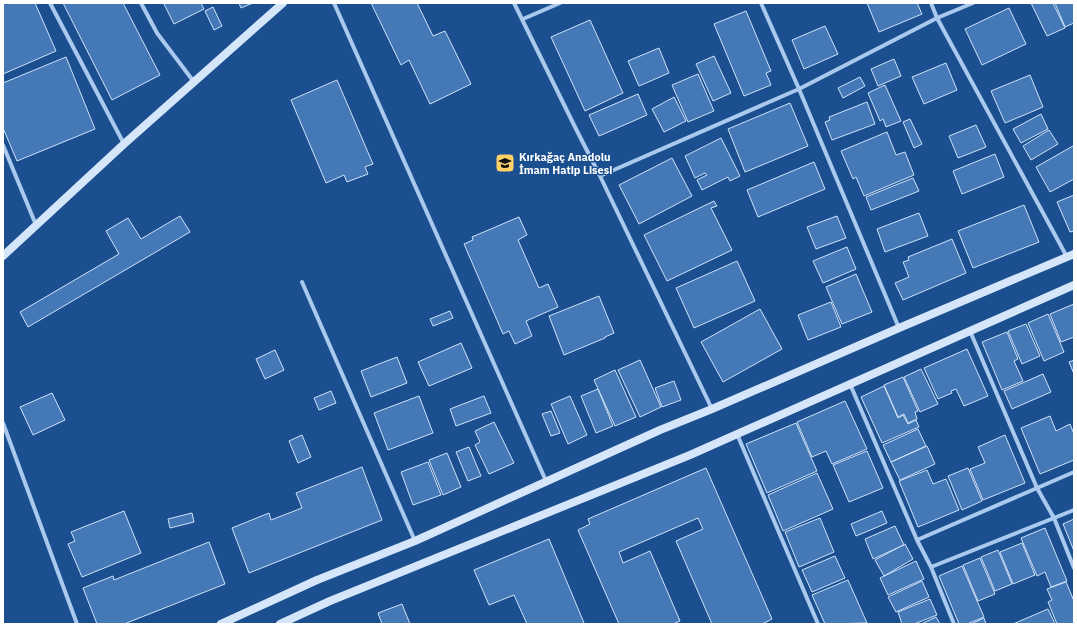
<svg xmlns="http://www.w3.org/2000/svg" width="1077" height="627" viewBox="0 0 1077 627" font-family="'IBM Plex Sans',sans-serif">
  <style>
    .building { fill: #4478b7; stroke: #cfe3fa }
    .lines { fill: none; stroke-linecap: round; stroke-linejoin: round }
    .street { stroke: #a9c9ee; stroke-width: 4 }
    .secondary { stroke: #d6e6fa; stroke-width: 8 }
    .labels { text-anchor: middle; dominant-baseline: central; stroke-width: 3; stroke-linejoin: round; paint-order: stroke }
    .poi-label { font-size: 11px; font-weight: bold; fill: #fff; stroke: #1b4f8f; text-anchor: start }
  </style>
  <rect width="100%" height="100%" fill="#1b4f8f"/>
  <path class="building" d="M3,3H35L56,51L3,74Z
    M63,3H123L160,75L112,100Z
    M167,3H201L204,9L174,24L164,4Z
    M239,3H253L241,8Z
    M371,3H417L433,36L445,31L471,84L430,104L409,60L401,65Z
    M867,3H917L922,14L879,32Z
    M1031,3H1053L1065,28L1047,36Z
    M1055,3H1074V23L1065,27Z
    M213,7L222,26L214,30L205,11Z
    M1009,8L1026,44L982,65L965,29Z
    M746,11L771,71L766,73L771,85L744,96L714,24Z
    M590,20L623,93L585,111L551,37Z
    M825,26L838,54L804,69L792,40Z
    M659,48L669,73L639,86L628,61Z
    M714,56L731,93L713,101L696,64Z
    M66,57L95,129L17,161L3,128V83Z
    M894,59L901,76L878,86L871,69Z
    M946,63L957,90L924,104L912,77Z
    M698,74L714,111L688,122L672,85Z
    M1030,75L1043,107L1005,123L991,91Z
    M860,77L865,86L843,98L838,88Z
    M337,80L373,164L365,167L368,174L347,182L344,175L326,183L291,100Z
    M885,85L901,121L886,127L883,119L880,121L868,93Z
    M638,94L647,115L599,136L589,115Z
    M674,97L686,121L664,132L652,109Z
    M867,102L875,124L832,140L825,122L830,120L829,117Z
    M790,103L808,146L745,172L728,129Z
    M1041,114L1048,129L1021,143L1013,129Z
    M910,119L922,144L914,148L903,122Z
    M976,125L986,147L958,158L949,136Z
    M1049,130L1058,144L1031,160L1023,146Z
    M887,132L896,155L905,152L914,175L864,196L856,177L853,179L841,151Z
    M721,138L740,176L730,181L728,177L702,190L697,180L707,175L705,173L695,178L685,156Z
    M1073,146L1074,149V179L1050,192L1036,167Z
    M995,154L1004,177L962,194L953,171Z
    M672,158L692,196L639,224L619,185Z
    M814,162L825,189L758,217L747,190Z
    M913,178L919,191L871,210L866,197Z
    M1074,195V231L1070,232L1057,202Z
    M714,201L717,206L711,208L732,250L667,281L644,235Z
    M1024,205L1039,242L973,268L958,231Z
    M919,213L928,236L885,252L877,229Z
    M180,216L190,232L28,327L20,312L119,254L106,231L128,218L141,239Z
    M837,216L846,238L816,249L807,227Z
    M519,217L527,235L518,240L539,288L548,284L558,307L526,321L532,336L515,344L509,331L503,334L464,244L473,240L472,237Z
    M952,239L966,273L903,300L895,283L909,277L903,262L909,260L908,257Z
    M847,247L856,269L823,283L813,261Z
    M737,261L755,301L694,328L676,288Z
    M856,274L872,312L842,324L826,287Z
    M599,296L614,333L605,337V338L564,355L549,316Z
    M831,302L841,327L808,340L798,315Z
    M1074,304V337L1061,342L1050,314Z
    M760,309L782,349L723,382L701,342Z
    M450,311L453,318L433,326L430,319Z
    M1048,314L1064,352L1044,361L1028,323Z
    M1026,324L1040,356L1022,364L1008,331Z
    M1007,332L1018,359L1014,361L1023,381L1002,390L982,342Z
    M461,343L472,368L429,386L418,362Z
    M967,349L988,396L964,406L956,389L951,391L952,393L938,399L924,368Z
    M275,350L284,370L265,379L256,359Z
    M397,357L407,383L371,397L361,371Z
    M640,360L661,407L640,417L618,370Z
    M1074,360V374L1069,362Z
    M921,369L938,404L920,412L904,377Z
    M615,370L636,417L615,426L594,380Z
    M1043,374L1051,392L1012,409L1004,391Z
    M903,377L918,411L915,412L917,419L908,423L904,414L898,417L884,385Z
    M674,381L681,400L662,407L655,388Z
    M884,386L898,418L903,415L908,424L916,420L919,427L882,443L861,397Z
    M598,389L613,426L596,433L581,396Z
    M331,391L336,403L319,410L314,398Z
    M52,393L65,420L33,435L20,407Z
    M419,396L433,433L388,450L374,413Z
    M484,396L491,413L456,426L450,409Z
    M570,396L587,435L568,444L551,404Z
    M845,401L867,449L832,464L826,451L812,457L797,422Z
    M551,411L560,433L551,436L542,414Z
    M1050,416L1056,431L1070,424L1074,434V460L1040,474L1021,428Z
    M494,422L514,463L489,474L475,445L480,442L475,431Z
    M796,423L817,471L767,493L746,444Z
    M918,429L926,446L891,462L883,445Z
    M302,435L311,457L298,463L289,441Z
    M1005,435L1025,483L983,500L970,469L985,463L978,447Z
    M927,446L935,464L900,480L891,462Z
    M469,447L481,476L468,481L456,452Z
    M867,451L883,488L849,502L833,465Z
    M447,453L461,487L443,495L429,460Z
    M428,462L441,495L413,505L401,472Z
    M362,467L382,520L249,573L232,528L269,513L271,520L302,508L296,493Z
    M706,468L772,619L762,624H712L676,541L703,529L698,518L619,552L623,563L650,551L680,621L673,624H619L578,530L590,524L588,519Z
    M968,468L982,501L962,510L948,476Z
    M927,470L933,484L946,479L959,510L918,527L899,481Z
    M817,473L833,509L783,531L768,495Z
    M124,511L141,553L82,577L68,544L75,541L71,532Z
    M882,511L887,523L856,536L851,524Z
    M192,513L194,522L170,528L168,519Z
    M820,518L834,552L799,567L785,532Z
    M1074,519V551L1063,524Z
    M895,526L904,545L873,559L865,539Z
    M1045,528L1067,581L1051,587L1045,572L1037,576L1021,538Z
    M549,539L584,623L582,624H527L514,595L489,605L474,570Z
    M209,542L225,584L124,624H97L83,588L113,576L114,580Z
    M1022,543L1035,575L1013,584L1000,552Z
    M905,544L913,559L884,576L875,560Z
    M998,550L1012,584L995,591L981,557Z
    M835,556L845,578L812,592L802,570Z
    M980,558L995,594L978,601L963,565Z
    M916,561L924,579L888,595L880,578Z
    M962,566L984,617L967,624H959L939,576Z
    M848,580L867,623L825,624L812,595Z
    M922,581L929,597L896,612L888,597Z
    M1066,582L1074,601V624H1057L1048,602L1052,600L1047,589Z
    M930,599L937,615L914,624H902L898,612Z
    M402,604L410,624H382L378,613Z
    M1048,609L1055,624H1013Z
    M936,617L940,624H921Z
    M984,618L986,624H971Z"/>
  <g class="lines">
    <path class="street" d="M50,3L124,144
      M141,3L157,33L194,82
      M334,3L546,481
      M514,3L576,129L600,176L712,409
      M761,3L799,89L899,328
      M931,3L937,18L1067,257
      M523,19L560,3
      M3,145L36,225
      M600,176L799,89L937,18L973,3
      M302,282L415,541
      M970,331L1037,488L1054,518L1074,568
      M850,384L917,540L931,567L954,624
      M3,423L77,624
      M737,434L818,624
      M917,540L1074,472
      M931,567L1074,510"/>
    <path class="secondary" d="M3,256L124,144L283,3
      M221,624L317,580L415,541L660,430L712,409L899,328L1074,254
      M280,624L330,601L690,455L970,331L1074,285"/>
  </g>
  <defs>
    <symbol id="school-square" viewBox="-11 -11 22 22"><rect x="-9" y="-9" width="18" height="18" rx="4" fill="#ffd166" stroke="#1b4f8f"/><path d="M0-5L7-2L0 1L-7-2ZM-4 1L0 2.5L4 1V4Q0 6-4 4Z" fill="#111"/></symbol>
  </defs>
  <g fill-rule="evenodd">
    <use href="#school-square" x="494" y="152" width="22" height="22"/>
  </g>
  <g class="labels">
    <g class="poi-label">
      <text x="519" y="157">Kırkağaç Anadolu<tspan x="519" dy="13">İmam Hatip Lisesi</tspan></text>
    </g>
  </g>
  <rect width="1077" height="627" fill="none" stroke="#ffffff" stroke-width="8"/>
</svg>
